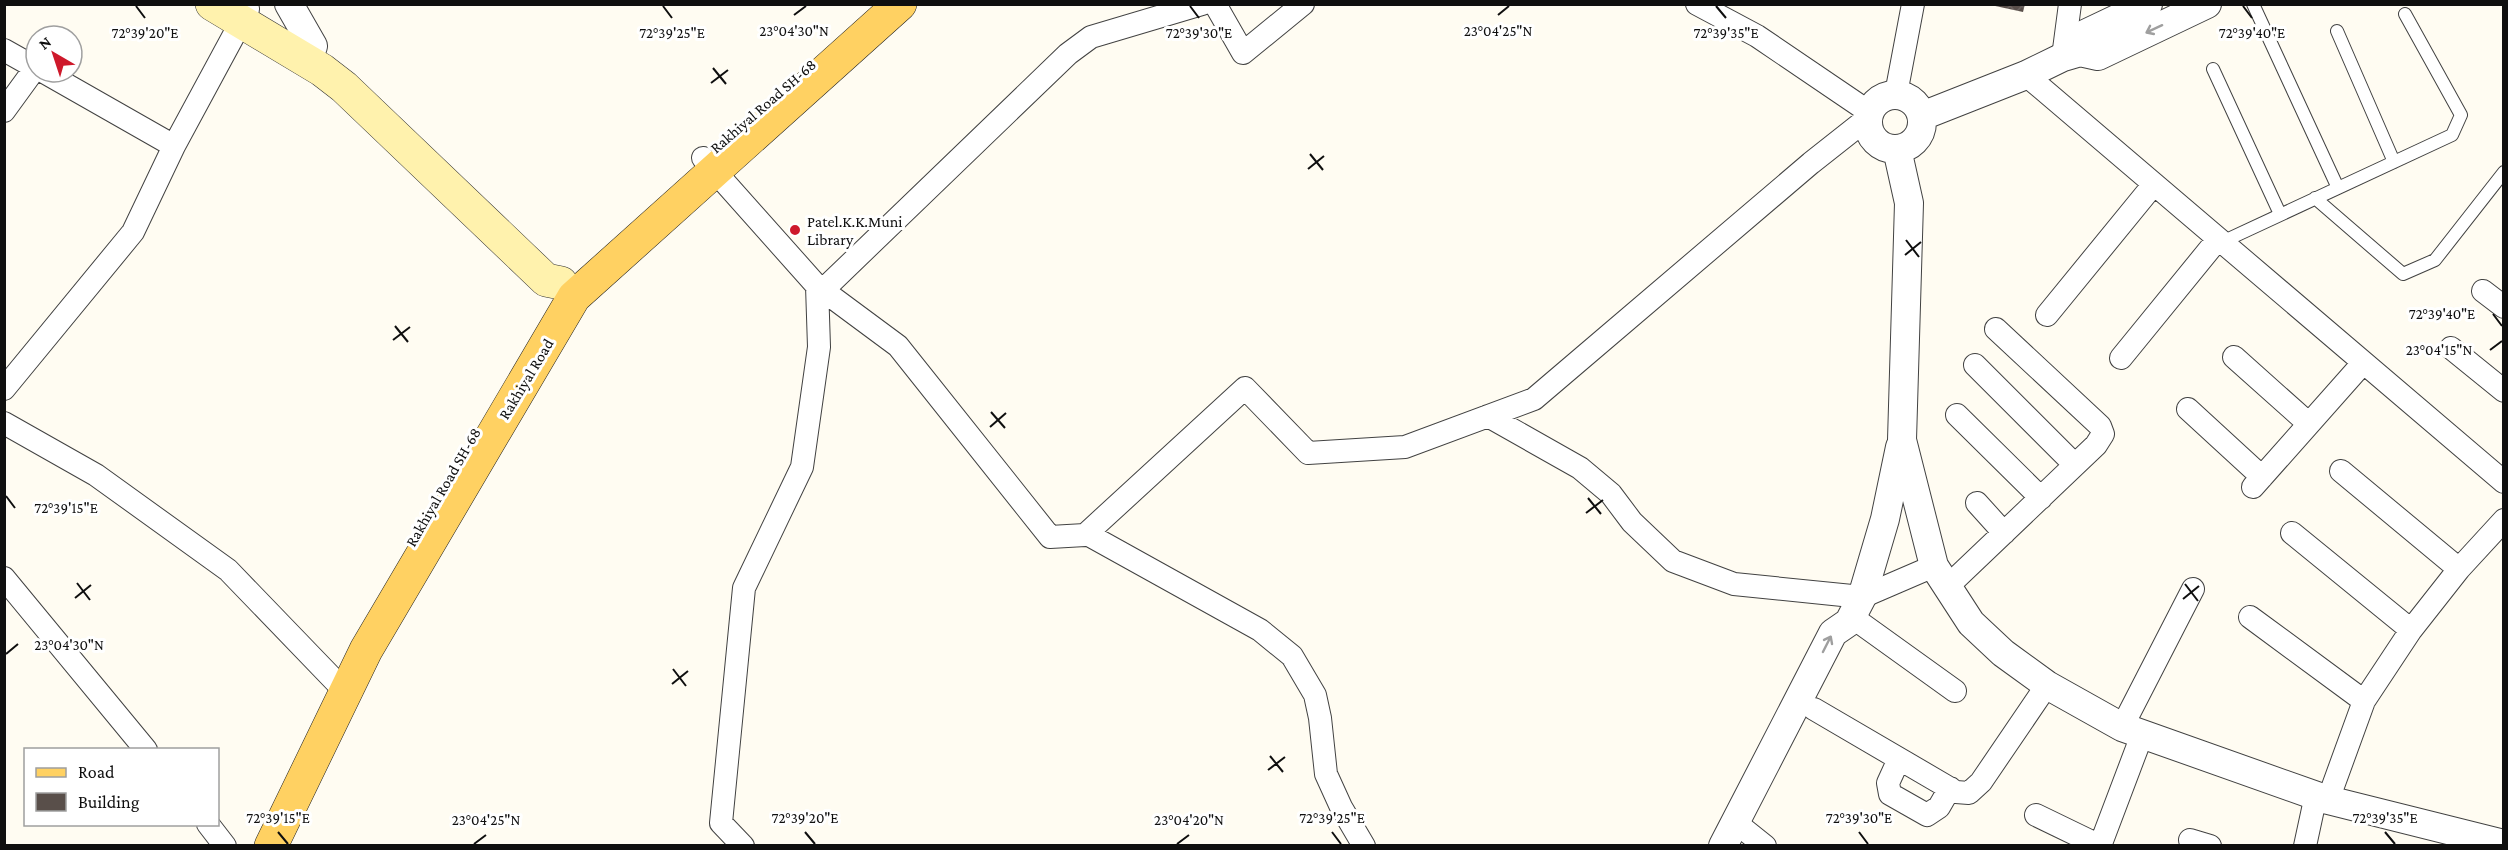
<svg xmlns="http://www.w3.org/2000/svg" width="2508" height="850" viewBox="0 0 2508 850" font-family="'Crimson Pro',serif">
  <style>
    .building { fill: url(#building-cross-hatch) }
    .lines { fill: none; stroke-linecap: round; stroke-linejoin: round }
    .service-casing { stroke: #424242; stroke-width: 14 }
    .minor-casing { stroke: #424242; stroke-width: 24 }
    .tertiary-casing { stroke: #424242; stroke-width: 30 }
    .secondary-casing { stroke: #313131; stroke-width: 34 }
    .primary-casing { stroke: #202020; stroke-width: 34 }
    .service { stroke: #fff; stroke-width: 12 }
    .minor { stroke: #fff; stroke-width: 22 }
    .tertiary { stroke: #fff; stroke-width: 28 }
    .secondary { stroke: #fff2ad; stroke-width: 33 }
    .primary { stroke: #ffd162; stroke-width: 33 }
    .oneway { stroke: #9f9f9f }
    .ticks { fill: none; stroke: #0f0f0f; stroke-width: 2 }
    .poi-dot { fill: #ce192b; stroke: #fff; stroke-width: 2 }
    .labels { text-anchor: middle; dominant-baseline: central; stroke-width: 6; stroke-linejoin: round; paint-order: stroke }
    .street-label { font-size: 16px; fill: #0f0f0f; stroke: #fff }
    .poi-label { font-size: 16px; fill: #0f0f0f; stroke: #fff; text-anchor: start }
    .ticks-label { font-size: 15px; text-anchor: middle; fill: #0f0f0f; stroke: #fff; stroke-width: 6; stroke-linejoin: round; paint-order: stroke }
  </style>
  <defs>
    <pattern id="building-cross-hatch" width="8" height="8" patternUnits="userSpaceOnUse" patternTransform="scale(1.5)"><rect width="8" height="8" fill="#594f4a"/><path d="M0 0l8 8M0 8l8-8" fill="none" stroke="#6c6460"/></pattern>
  </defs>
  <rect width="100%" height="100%" fill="#fffcf2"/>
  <path class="building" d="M1986,4H2025L2023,12Z"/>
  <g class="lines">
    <defs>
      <path id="service" d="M2253,4L2338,188
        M2337,31L2394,162
        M2213,69L2280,214
        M2315,198L2403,274L2435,260L2504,172
        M2222,242L2452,135L2461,115L2405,14"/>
      <path id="minor" d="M1215,4L1243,53L1303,4
        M1697,4L1757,36L1869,112
        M4,50L36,68
        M2063,57L2070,4
        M44,72L174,146
        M2026,75L2504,482
        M1896,94L1913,4
        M4,111L36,67
        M703,158L817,286L898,346L1050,537L1085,535L1245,388L1308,453L1405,447L1534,399L1811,163L1868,118
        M823,290L1068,54L1091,37L1202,4
        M2483,291L2504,307
        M2047,315L2154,184
        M2451,348L2504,391
        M2234,357L2309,424
        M2121,358L2218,239
        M1975,365L2075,465
        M4,389L133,232L174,146L248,9
        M2188,409L2262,477
        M1957,415L2041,498
        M1488,416L1580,468L1611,494L1632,522L1673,561L1734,584L1862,597L1934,566
        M4,423L96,475L228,570L336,682L347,688
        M2341,471L2459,569
        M2253,487L2363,363
        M1977,503L2004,533
        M2292,533L2411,630
        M1087,534L1260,630L1292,656L1315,695L1320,718L1326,774L1341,807L1364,846
        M4,578L146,750
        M1948,586L2096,445L2103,434L2100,426L1996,329
        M1852,617L1955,691
        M2250,617L2364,701
        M1814,709L1956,792L1969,793L1981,782L2047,685
        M2122,727L2193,589
        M1899,759L1888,783L1890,794L1927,815L1939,807L1950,788
        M2328,800L2364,701L2411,630L2459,569L2504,520
        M2036,815L2100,846
        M1735,822L1765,846
        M208,824L225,846
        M2190,840L2210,846
        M743,846L721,823L744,588L802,467L819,347L817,286
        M2100,846L2142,735
        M2305,846L2316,795"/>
      <path id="tertiary" d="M289,4L313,46L308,61
        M2080,52L2085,34L2148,4
        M1868 122a27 27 0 1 1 54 0a27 27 0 1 1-54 0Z
        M1922,116L2026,75L2063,57L2080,52L2098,56L2207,4
        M1897,149L1909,203L1902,440L1934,566L1971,623L2003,653L2047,685L2122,727L2328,800L2504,844
        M1723,846L1833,633L1849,622L1862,597L1885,519L1900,447"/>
      <path id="secondary" d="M212,4L322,70L344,87L546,280L561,283"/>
      <path id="primary" d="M271,846L366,650L574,297L900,4"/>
    </defs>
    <use href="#service" class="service-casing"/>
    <use href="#minor" class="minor-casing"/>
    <use href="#tertiary" class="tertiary-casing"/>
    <use href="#secondary" class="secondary-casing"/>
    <use href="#primary" class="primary-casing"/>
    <use href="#service" class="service"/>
    <use href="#minor" class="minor"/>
    <use href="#tertiary" class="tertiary"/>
    <use href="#secondary" class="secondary"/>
    <use href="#primary" class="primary"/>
  </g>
  <defs><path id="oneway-shaft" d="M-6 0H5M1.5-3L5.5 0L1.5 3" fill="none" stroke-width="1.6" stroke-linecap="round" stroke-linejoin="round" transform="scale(1.5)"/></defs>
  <g class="oneway">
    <use href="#oneway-shaft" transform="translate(2154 29) rotate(155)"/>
    <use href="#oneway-shaft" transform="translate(1827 644) rotate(-63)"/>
  </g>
  <path class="ticks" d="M136,6L145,18M663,6L672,18M1190,6L1199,18M1716,6L1726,18M2243,6L2252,18M794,15L806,6M1498,15L1509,6M713,68L726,84M711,83L728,70M1310,154L1323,170M1308,169L1324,156M1906,240L1919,257M1905,255L1921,242M2493,314L2502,326M395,326L408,342M393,340L410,327M2490,350L2502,341M991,412L1005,428M990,427L1006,413M6,496L15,508M1588,498L1601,514M1586,513L1603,500M77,583L90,600M2185,584L2198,601M75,598L91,585M2183,599L2199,586M6,654L18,644M673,669L686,686M672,684L688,671M1270,756L1283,772M1268,770L1285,757M278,832L288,844M805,832L815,844M1332,832L1341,844M1859,832L1868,844M2385,832L2395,844M474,844L486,835M1177,844L1189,835"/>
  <circle class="poi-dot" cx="795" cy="230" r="6"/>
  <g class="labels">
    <g class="street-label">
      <text transform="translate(763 106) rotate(-41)">Rakhiyal Road SH-68</text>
      <text transform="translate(526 379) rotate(-59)">Rakhiyal Road</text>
      <text transform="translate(443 487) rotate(-60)">Rakhiyal Road SH-68</text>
    </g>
    <g class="poi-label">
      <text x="807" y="221">Patel.K.K.Muni<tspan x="807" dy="18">Library</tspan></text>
    </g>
  </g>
  <g class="ticks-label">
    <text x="794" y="36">23°04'30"N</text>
    <text x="1498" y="36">23°04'25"N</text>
    <text x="672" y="38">72°39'25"E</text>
    <text x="1726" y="38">72°39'35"E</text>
    <text x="145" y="38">72°39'20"E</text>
    <text x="1199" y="38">72°39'30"E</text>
    <text x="2252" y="38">72°39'40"E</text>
    <text x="2442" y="319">72°39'40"E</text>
    <text x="2439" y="355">23°04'15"N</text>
    <text x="66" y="513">72°39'15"E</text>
    <text x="69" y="650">23°04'30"N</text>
    <text x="278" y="823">72°39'15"E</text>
    <text x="805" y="823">72°39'20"E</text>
    <text x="1332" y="823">72°39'25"E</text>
    <text x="1859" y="823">72°39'30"E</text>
    <text x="2385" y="823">72°39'35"E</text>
    <text x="486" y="825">23°04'25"N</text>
    <text x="1189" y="825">23°04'20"N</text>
  </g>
  <rect width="2508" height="850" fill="none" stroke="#0f0f0f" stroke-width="12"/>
  <rect x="24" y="748" width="195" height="78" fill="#ffffff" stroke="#9f9f9f" stroke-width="1.5"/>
  <rect x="36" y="768" width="30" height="9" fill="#ffd162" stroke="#9f9f9f" stroke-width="1.5"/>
  <text x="78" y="778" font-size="18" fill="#0f0f0f">Road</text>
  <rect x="36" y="793" width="30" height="18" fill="#594f4a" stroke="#9f9f9f" stroke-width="1.5"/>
  <text x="78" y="808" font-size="18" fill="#0f0f0f">Building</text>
  <g transform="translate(54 54) rotate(321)"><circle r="28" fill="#ffffff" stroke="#9f9f9f" stroke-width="1.5"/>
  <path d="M0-4.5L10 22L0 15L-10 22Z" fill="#ce192b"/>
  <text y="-9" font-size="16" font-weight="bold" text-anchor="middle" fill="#0f0f0f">N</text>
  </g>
</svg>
